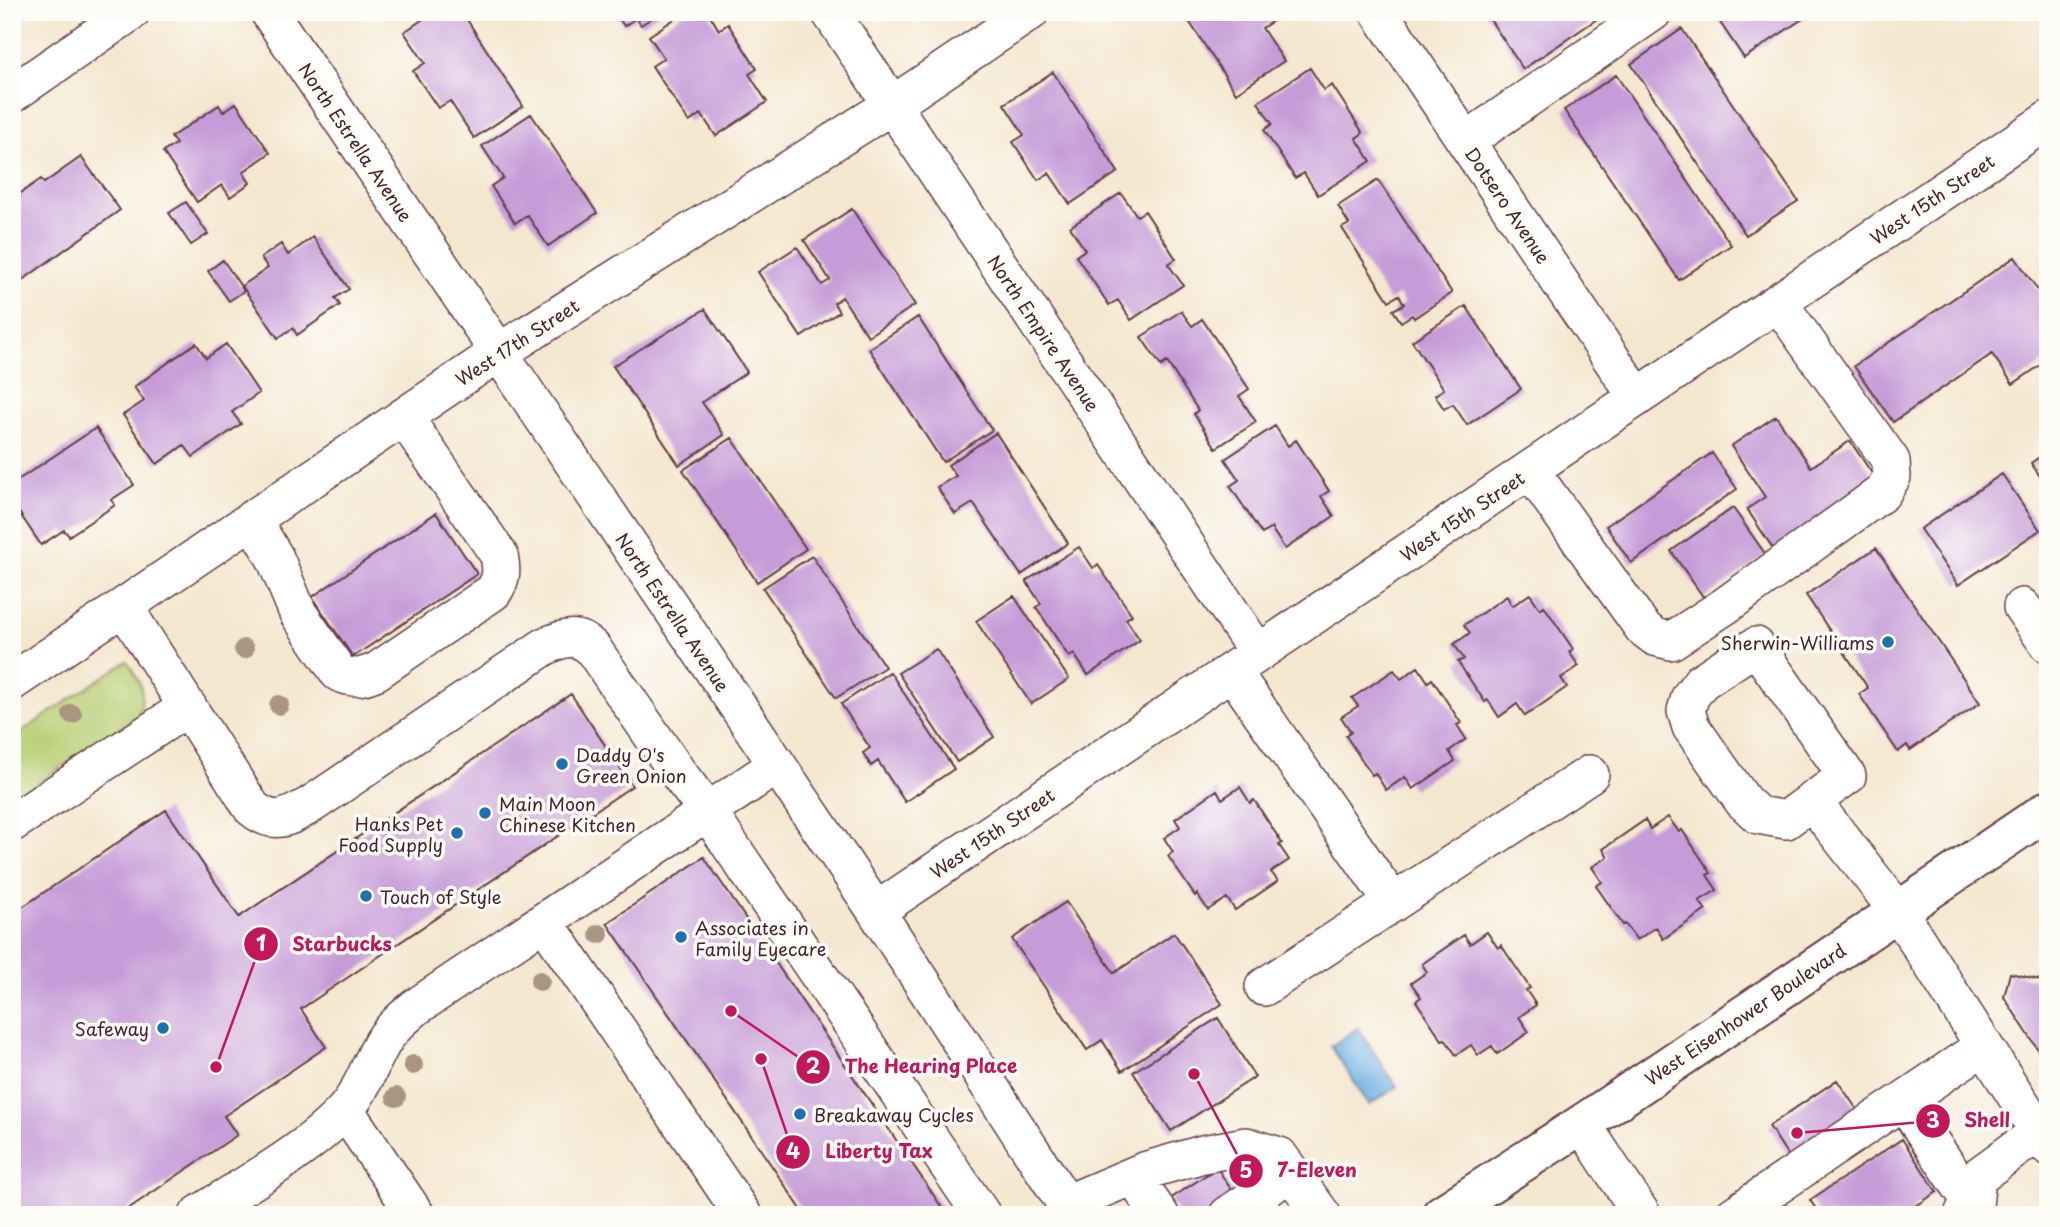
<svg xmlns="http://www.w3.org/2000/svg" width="2060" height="1227" viewBox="0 0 2060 1227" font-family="'Playpen Sans',sans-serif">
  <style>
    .green { fill: #b7cd71; stroke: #80764e; stroke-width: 2 }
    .water { fill: #6fb1e4; stroke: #5c6888; stroke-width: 2 }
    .building { fill: #c69cd8 }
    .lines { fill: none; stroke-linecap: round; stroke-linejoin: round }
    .minor-casing { stroke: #643d44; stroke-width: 40 }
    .highway-casing { stroke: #643d44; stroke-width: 42 }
    .minor { stroke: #fff; stroke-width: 37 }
    .highway { stroke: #fff; stroke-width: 38 }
    .tree { fill: #a99680 }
    .poi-dot { fill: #1f6fb2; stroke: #fdfcf7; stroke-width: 2.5 }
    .labels { text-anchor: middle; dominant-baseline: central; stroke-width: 7; stroke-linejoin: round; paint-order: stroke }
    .street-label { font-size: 18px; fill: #4a1f2b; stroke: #fdfcf7 }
    .poi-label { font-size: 18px; fill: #4a1f2b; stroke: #fdfcf7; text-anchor: start }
    .leader { fill: none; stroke: #c2185b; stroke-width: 2.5 }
    .callout-dot { fill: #c2185b; stroke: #fdfcf7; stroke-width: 2.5 }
    .mark-label { font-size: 21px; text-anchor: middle; font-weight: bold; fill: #fff }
    .callout-label { font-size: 19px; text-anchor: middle; font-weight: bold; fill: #c2185b; stroke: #fdfcf7; stroke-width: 7; stroke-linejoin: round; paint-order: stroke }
  </style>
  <rect width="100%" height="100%" fill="#fdfcf7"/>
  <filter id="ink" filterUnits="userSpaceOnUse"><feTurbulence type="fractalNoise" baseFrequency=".0143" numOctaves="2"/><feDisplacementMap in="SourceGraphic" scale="14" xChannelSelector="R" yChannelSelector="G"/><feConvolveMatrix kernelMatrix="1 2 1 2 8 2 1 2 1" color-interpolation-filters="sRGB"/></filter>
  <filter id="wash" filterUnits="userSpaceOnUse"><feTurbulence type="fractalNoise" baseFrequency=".00686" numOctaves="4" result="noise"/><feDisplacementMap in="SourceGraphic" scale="28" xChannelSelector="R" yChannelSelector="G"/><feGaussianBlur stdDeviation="1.57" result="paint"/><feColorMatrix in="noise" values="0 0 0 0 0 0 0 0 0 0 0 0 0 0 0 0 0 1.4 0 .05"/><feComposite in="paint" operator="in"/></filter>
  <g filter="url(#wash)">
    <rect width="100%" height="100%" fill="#f4e7cf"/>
    <path class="green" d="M127,661C140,679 147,695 138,716L12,800V738Z"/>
    <path class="water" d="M1358,1028L1397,1087L1369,1105L1331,1046Z"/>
    <g id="blocks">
      <path class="building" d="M434,12H462L523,106L474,138L450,101L438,108L413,71L425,63L404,32Z
        M615,12H661L641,25L636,18L624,26Z
        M685,12H708L719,30L728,24L757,69L749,74L767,102L716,136L701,114L689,122L652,66L664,58L649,36Z
        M1183,12H1267L1273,21L1262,28L1284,61L1236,93Z
        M1485,12H1593L1597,19L1523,69Z
        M1713,12H1813L1744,58Z
        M1682,29L1798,201L1746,235L1631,64Z
        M1310,68L1324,90L1332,85L1363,133L1356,138L1371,161L1318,195L1304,173L1295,178L1264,130L1272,124L1258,102Z
        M1053,72L1118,172L1070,204L1049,173L1038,180L1013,142L1024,135L1004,104Z
        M1616,75L1731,245L1679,280L1564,110Z
        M236,103L270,153L243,172L250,183L230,197L222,185L197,202L163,152L176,144L171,137L219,105L223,112Z
        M531,114L597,213L548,246L527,215L515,223L491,186L503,178L482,146Z
        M81,157L120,210L13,287L12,199L41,179L44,183Z
        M1378,180L1452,293L1414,318L1412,315L1401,322L1393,310L1404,304L1399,295L1389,301L1342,228L1349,224L1338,206Z
        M1121,193L1137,216L1145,211L1176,259L1168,264L1183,285L1131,320L1118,300L1109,305L1076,256L1085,250L1070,227Z
        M186,202L208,234L191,245L169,213Z
        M852,209L915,305L868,336L842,297L834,303L839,312L801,337L758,272L797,247L822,285L830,280L804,240Z
        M313,237L349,289L335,298L340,305L297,335L293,328L278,338L242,286L268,268L261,258L281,244L288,255Z
        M2015,257L2048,305V360L2013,384L1992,354L1893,422L1854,366Z
        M223,260L244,291L229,301L208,271Z
        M1466,306L1521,389L1467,425L1453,404L1444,409L1435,395L1444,389L1412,341Z
        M705,309L747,372L702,402L724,435L679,465L613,366Z
        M1181,311L1192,326L1202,319L1249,389L1239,396L1256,422L1216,448L1194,414L1198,410L1167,362L1161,366L1141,337Z
        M918,317L992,430L943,462L869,349Z
        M196,343L206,358L226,344L259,393L232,412L241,424L193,457L184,445L157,464L123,415L144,401L134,387Z
        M1776,416L1811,467L1850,441L1880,485L1776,553L1747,509L1765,497L1731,446Z
        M1275,426L1288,446L1296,440L1329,491L1321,496L1334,516L1285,549L1271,528L1262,534L1230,486L1239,480L1225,459Z
        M96,428L134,485L111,500L115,505L69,536L64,530L41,545L12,502V484Z
        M996,433L1068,543L1021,575L973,503L955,514L937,487L956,476L948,465Z
        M732,438L806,549L757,582L683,470Z
        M2048,451V488L2031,463Z
        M1712,453L1737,489L1631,563L1606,526Z
        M2002,474L2040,530L1958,585L1920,529Z
        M1733,508L1766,555L1704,598L1671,551Z
        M436,513L477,574L353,657L312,597Z
        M1079,547L1093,568L1098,565L1132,615L1126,619L1140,640L1088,675L1074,654L1069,657L1036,607L1041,604L1026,581Z
        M1876,548L1980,703L1910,750L1907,745L1898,752L1859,694L1868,688L1806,595Z
        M812,556L885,667L836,698L763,588Z
        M1530,594L1540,609L1544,606L1573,649L1569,652L1579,666L1561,678L1567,687L1525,716L1517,704L1499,717L1488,700L1485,702L1458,662L1464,659L1454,644L1470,633L1464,625L1507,596L1512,606Z
        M1014,596L1069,679L1031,704L976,621Z
        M936,649L994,737L957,762L898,673Z
        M1418,667L1428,682L1432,679L1461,723L1457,725L1466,739L1449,751L1455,761L1413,789L1405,777L1386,790L1375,773L1372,775L1346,736L1351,732L1341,717L1358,706L1352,698L1394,670L1401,679Z
        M890,672L954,769L905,802L878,761L871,766L863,753L870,748L841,704Z
        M571,694L632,786L301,1009L326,1047L224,1116L237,1135L119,1215H12V914L166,810L239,917Z
        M1240,787L1250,803L1254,800L1282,843L1279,845L1289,860L1271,872L1278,881L1235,910L1227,898L1208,910L1197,894L1195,896L1168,856L1173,852L1164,838L1180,827L1175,819L1217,790L1222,799Z
        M1668,817L1679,832L1682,830L1711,873L1707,875L1717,890L1699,901L1706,910L1663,939L1656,927L1637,940L1625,924L1623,925L1596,886L1602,882L1592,867L1608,857L1603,849L1645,820L1650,829Z
        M704,857L947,1215H805L607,923Z
        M1066,902L1114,973L1174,933L1222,1004L1122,1071L1102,1040L1087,1050L1012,939Z
        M1487,932L1498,948L1501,945L1530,988L1526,990L1536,1005L1519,1017L1529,1032L1497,1054L1492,1046L1478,1055L1471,1045L1456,1055L1445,1039L1442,1040L1416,1001L1421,997L1411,983L1427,972L1422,964L1464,935L1470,944Z
        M2010,973L2048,982V1065L2004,997Z
        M1218,1018L1255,1077L1171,1131L1133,1072Z
        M1837,1080L1858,1111L1789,1157L1769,1126Z
        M1902,1139L1937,1192L1913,1208L1918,1215H1820L1810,1200Z
        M1217,1168L1238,1200L1214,1215H1180L1170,1199Z
        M1779,1196L1791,1215H1750Z"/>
    </g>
  </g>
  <g filter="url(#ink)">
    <use href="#blocks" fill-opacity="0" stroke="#643d44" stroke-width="2"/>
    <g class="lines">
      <defs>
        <path id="minor" d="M269,12L876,911L1073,1215
          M830,12L1258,653
          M1379,12L1637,397
          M12,94L131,12
          M1466,141L1653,12
          M1530,470L1643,628L1655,637L1671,641L1725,606L1882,493L1892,477L1891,461L1778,302
          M252,519L275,558L298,613L339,673C354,680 363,677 377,671L493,592C502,579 502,571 499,555L404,417
          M124,607L252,808C275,827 289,817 312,804L544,647C562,638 577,633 593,649L678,773L707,811L982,1215
          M2022,607L2048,644
          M1232,671L1393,903
          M12,682L498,353L892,105L1030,12
          M1812,801L1786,820L1758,815L1743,801L1691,727L1686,711L1690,697L1701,682L1756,646L1847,776L1812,801L1898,911L2048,1146
          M12,823L188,707
          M876,911L2048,120
          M544,921L743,1215
          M1264,987L1590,774
          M1903,1101L1974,1206
          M345,1110L416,1215
          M1582,1124L1642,1215
          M1133,1176L1160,1215
          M1066,1204L1144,1171L1203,1154L1246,1146L1279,1156L1322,1215
          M1964,1212L1974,1206L1977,1177L2039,1132
          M198,1215C244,1185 306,1152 343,1112C360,1094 368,1069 380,1047C388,1031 402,1019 416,1007L777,765
          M1228,1215L1291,1172
          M1734,1215L1984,1046"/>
        <path id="highway" d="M1441,1215L1582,1124L2048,810"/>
      </defs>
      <use href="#minor" class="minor-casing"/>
      <use href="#highway" class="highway-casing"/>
      <use href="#minor" class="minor"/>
      <use href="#highway" class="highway"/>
    </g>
    <g class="tree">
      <circle cx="244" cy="649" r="10"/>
      <circle cx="279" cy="705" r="10"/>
      <circle cx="72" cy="714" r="10"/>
      <circle cx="599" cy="934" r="10"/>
      <circle cx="540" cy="981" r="10"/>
      <circle cx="413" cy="1065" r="10"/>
      <circle cx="396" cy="1097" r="10"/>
    </g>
  </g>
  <g class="poi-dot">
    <circle cx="1888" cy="642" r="7"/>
    <circle cx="562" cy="764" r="7"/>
    <circle cx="485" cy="813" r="7"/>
    <circle cx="457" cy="833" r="7"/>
    <circle cx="366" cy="896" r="7"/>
    <circle cx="681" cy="937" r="7"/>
    <circle cx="163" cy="1028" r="7"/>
    <circle cx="800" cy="1114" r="7"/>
  </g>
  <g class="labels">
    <g class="street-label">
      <text transform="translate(356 142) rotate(56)">North Estrella Avenue</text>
      <text transform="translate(1932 199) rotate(-34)">West 15th Street</text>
      <text transform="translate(1508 205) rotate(56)">Dotsero Avenue</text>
      <text transform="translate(1044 333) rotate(56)">North Empire Avenue</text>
      <text transform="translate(517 342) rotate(-33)">West 17th Street</text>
      <text transform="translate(1462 516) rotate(-34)">West 15th Street</text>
      <text transform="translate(673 612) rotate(56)">North Estrella Avenue</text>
      <text transform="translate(992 833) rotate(-34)">West 15th Street</text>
      <text transform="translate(1745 1014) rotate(-34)">West Eisenhower Boulevard</text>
    </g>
    <g class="poi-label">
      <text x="1874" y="642" text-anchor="end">Sherwin-Williams</text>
      <text x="576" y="754">Daddy O's<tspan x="576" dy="21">Green Onion</tspan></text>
      <text x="499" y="803">Main Moon<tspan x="499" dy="21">Chinese Kitchen</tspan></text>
      <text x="443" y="823" text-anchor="end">Hanks Pet<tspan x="443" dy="21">Food Supply</tspan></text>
      <text x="380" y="896">Touch of Style</text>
      <text x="695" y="927">Associates in<tspan x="695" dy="21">Family Eyecare</tspan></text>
      <text x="149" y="1028" text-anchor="end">Safeway</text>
      <text x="814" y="1114">Breakaway Cycles</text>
    </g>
  </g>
  <path class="leader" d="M216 1067L261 944M731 1011L813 1067M1797 1133L1933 1121M761 1059L793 1152M1194 1074L1246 1171"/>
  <g class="callout-dot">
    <circle cx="216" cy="1067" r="7"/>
    <circle cx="731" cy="1011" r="7"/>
    <circle cx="1797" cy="1133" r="7"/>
    <circle cx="761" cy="1059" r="7"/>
    <circle cx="1194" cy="1074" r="7"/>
    <circle cx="261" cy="944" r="18"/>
    <circle cx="813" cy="1067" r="18"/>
    <circle cx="1933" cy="1121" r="18"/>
    <circle cx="793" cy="1152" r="18"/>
    <circle cx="1246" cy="1171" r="18"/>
  </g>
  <g class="mark-label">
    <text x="261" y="951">1</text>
    <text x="813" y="1074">2</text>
    <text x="1933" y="1128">3</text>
    <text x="793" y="1159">4</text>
    <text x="1246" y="1178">5</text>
  </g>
  <g class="callout-label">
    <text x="342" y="951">Starbucks</text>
    <text x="931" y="1073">The Hearing Place</text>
    <text x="1987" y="1127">Shell</text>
    <text x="879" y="1158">Liberty Tax</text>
    <text x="1317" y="1177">7-Eleven</text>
  </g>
  <rect width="2060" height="1227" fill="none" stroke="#fdfcf7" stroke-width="42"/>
</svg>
